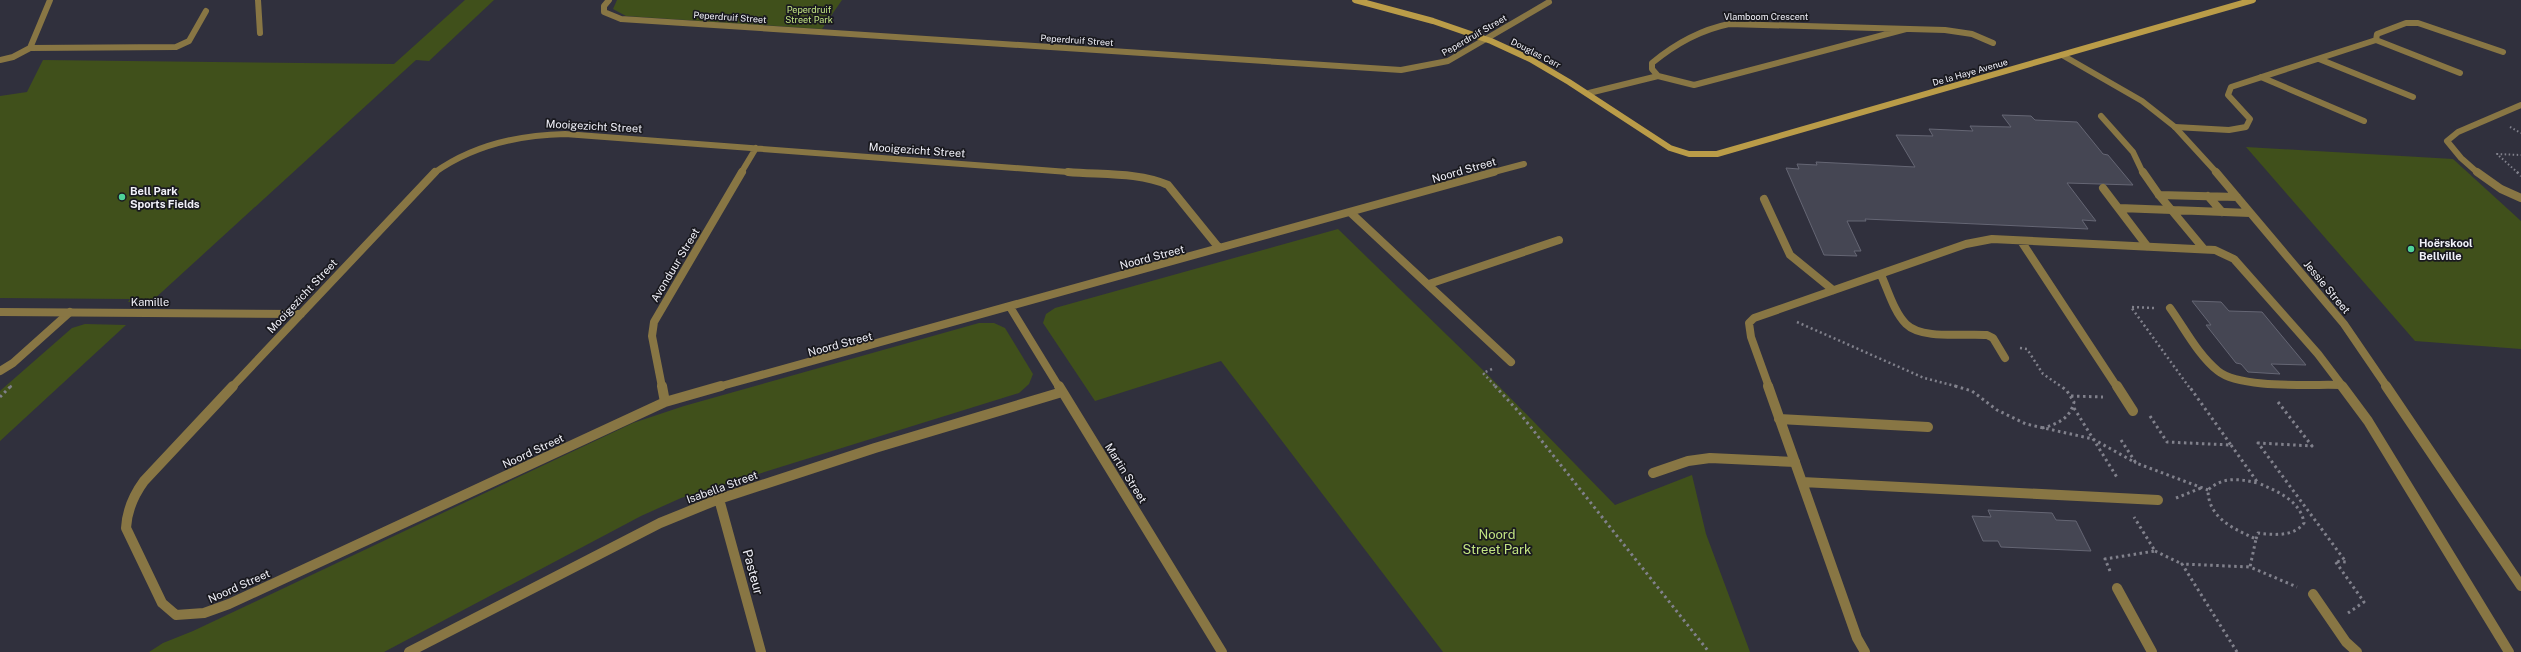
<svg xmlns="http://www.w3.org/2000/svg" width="2521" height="652" viewBox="0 0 2521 652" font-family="'Public Sans',sans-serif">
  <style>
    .green { fill: #40501b }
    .building { fill: #454653; stroke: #656674 }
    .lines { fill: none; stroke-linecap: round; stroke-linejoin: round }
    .path-far2 { stroke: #81818c; stroke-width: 2; stroke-dasharray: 1.5 2.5; stroke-linecap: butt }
    .path-far1 { stroke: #81818c; stroke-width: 2.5; stroke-dasharray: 2 3; stroke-linecap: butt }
    .path { stroke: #81818c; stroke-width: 3; stroke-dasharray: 2.5 3.5; stroke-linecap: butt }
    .lane-far2 { stroke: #887644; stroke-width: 6 }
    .lane-far1 { stroke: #887644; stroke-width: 8 }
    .lane { stroke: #887644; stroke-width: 10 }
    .street-far2 { stroke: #887644; stroke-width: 6 }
    .street-far1 { stroke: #887644; stroke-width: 8 }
    .street { stroke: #887644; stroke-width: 10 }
    .secondary { stroke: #ba9c48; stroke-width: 6 }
    .poi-dot { fill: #4ed399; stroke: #19191f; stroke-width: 1.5 }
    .labels { text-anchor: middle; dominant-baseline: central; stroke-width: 3.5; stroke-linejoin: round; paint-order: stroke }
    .far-park-label { font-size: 9px; fill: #c2e482; stroke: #19191f }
    .far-street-label { font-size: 9px; fill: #f1f1f9; stroke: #19191f }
    .street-label { font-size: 11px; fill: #f1f1f9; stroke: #19191f }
    .poi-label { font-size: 11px; font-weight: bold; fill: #f1f1f9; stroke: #19191f; text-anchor: start }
    .near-park-label { font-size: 13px; fill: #c2e482; stroke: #19191f }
    .near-street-label { font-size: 13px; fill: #f1f1f9; stroke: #19191f }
  </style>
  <rect width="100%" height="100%" fill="#30303d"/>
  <path class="green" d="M465,0H494L429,61L416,60L152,301L128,302L130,299L0,298V96L27,92L43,60L394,64Z
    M617,0H842L822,29L626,16L613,9Z
    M2246,147L2453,159L2521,221V349L2415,341Z
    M1338,229L1488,375L1615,505L1692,475L1706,534L1750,652H1443L1221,361L1095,401L1043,323L1046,314L1055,308Z
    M979,323H994L1005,328L1033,374L1029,384L1019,393L681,498L641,516L384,652H149L163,643L193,631L633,423L684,406Z
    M85,324L126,325L0,441V391L72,328Z"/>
  <path class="building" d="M2002,115L2031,116L2035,120L2077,122L2103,154L2108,155L2133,185L2067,183L2096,221L2082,220L2088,229L1865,219L1866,221H1847L1861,251H1854L1857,256L1824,255L1786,168L1799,169L1797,164L1817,165L1816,162L1915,167L1896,135L1933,136L1929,129L1973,131L1970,126L2011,127Z
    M2192,301L2221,302L2229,311L2262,312L2306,365L2271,364L2280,374L2248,372L2241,364L2236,363L2206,325H2211Z
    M1988,510L2052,513L2056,520L2076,521L2091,551L2001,547L1998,541H1983L1972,516L1991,517Z"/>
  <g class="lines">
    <path class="path-far2" d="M2510,127L2521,133
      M2518,173L2497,154L2521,155"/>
    <path class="path-far1" d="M2517,172L2521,176
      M2154,308L2131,307L2189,387
      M1797,322L1924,378L1959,387
      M2020,348L2027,349L2043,374L2062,387
      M1492,369L1483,373L1496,387
      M10,387L13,385"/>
    <path class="path" d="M1495,386L1518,411L1709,652
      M1955,386L1972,391L1997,410L2026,424L2093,439L2136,463
      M2071,396L2103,397
      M0,397L11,386
      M2278,402L2312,446L2258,443L2346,562L2335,561L2364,602L2348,613
      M2074,408L2118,479
      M2150,416L2167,442L2231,445L2189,386
      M2042,428C2057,424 2070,419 2074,402L2067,391L2061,386
      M2121,440L2136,463L2208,490
      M2231,445L2258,483C2240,479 2223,476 2208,490C2208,518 2234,529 2256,539L2250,567L2297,587
      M2176,498L2201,488
      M2256,539L2258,533C2273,535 2294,537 2304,523C2301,501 2277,491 2258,483
      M2155,551L2182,564
      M2110,571L2105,559L2155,551L2134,517
      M2237,652L2182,564L2250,567"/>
    <path class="lane-far2" d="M258,0L260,33
      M2376,40L2460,73
      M30,48L176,47L189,41L206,11
      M2319,59L2413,97
      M0,60L13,57L30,48L50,0
      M2261,77L2364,121
      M2101,116L2133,152L2143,173
      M2175,127L2229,130L2246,127L2250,119L2228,95L2231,87L2376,40L2377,34L2406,23H2418L2503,52
      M2478,173L2461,158L2447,141L2458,132L2521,105"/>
    <path class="lane-far1" d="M2143,172L2159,195
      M2477,172L2501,189L2521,198
      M2103,188L2147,246
      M1764,199L1790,255L1833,290
      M2119,208L2172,210
      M1351,213L1511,362
      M1429,284L1559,240
      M0,371L13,363L70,312"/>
    <path class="lane" d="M1653,473L1688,461L1710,458L1795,462"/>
    <path class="street-far2" d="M609,0L604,6V12L621,19L1401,70L1448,61L1549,2
      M1906,29L1694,85L1658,76L1652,69V63C1675,44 1700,30 1729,24L1945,30L1972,34L1993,43
      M2062,55L2142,101L2175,127L2217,173
      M1589,93L1658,76
      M434,173C473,145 518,135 565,134L1081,173
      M741,173L756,148
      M1490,173L1524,164"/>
    <path class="street-far1" d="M1068,172C1100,175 1139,172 1168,185L1219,248
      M2216,172L2344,324L2387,387
      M2159,195L2237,197
      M2159,195L2203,248
      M2208,196L2222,212
      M2172,210L2250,213
      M2021,241L2117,387
      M1219,248L1494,172
      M1881,275C1888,290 1894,312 1906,324C1922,340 1965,333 1987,335L1993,338L2005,358
      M1010,307L1059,387
      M2170,308C2185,329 2198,355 2218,371C2240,389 2312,384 2341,385
      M0,312L301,314
      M232,387L435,172
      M662,387L652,336L654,322L742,172
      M718,387L1219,248
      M1769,387L1751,337L1749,323L1754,318L1966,244L1992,239L2215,250L2234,259L2318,354L2343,387"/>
    <path class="street" d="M233,386L144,481C133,496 127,510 126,528L162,603L176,615L204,613L229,604L665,402L721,386
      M662,386L665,402
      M1059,386L1222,652
      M1768,386L1857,638L1865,652
      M2117,386L2133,411
      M2342,386L2368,421L2509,652
      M2386,386L2521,586
      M1779,419L1928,427
      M1802,482L2158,500
      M719,499L761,652
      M2117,588L2152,652
      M2313,594L2346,642L2357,652
      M409,652L660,523L719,499L875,448L1062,392"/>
    <path class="secondary" d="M1355,0L1433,21L1491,41L1530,59L1569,82L1670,148L1689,154H1717L2253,0"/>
  </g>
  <g class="poi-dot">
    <circle cx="122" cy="197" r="4"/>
    <circle cx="2411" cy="249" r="4"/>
  </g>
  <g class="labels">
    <g class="far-park-label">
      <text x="809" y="9">Peperdruif<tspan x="809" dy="10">Street Park</tspan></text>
    </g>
    <g class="far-street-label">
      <text x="1766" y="16">Vlamboom Crescent</text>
      <text transform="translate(730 17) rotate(4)">Peperdruif Street</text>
      <text transform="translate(1474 35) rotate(-30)">Peperdruif Street</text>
      <text transform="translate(1077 40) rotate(4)">Peperdruif Street</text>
      <text transform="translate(1536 53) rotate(27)">Douglas Carr</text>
      <text transform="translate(1970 72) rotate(-16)">De la Haye Avenue</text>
    </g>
    <g class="street-label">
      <text transform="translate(594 126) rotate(3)">Mooigezicht Street</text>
      <text transform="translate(917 150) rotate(4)">Mooigezicht Street</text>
      <text transform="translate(1464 170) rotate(-16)">Noord Street</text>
      <text transform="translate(1152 257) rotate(-15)">Noord Street</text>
      <text transform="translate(675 265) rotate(-59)">Avonduur Street</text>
      <text transform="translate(2327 287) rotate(50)">Jessie Street</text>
      <text transform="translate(302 296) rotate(-47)">Mooigezicht Street</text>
      <text x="150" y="302">Kamille</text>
      <text transform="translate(840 344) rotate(-15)">Noord Street</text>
      <text transform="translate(533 451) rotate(-25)">Noord Street</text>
      <text transform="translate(1126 473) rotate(58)">Martin Street</text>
      <text transform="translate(722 487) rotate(-20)">Isabella Street</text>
      <text transform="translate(239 586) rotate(-24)">Noord Street</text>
    </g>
    <g class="poi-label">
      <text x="130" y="191">Bell Park<tspan x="130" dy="13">Sports Fields</tspan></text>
      <text x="2419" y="243">Hoërskool<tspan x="2419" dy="13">Bellville</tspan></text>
    </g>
    <g class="near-park-label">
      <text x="1497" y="534">Noord<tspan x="1497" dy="15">Street Park</tspan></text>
    </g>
    <g class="near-street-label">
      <text transform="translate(753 572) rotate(75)">Pasteur</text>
    </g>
  </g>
</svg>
